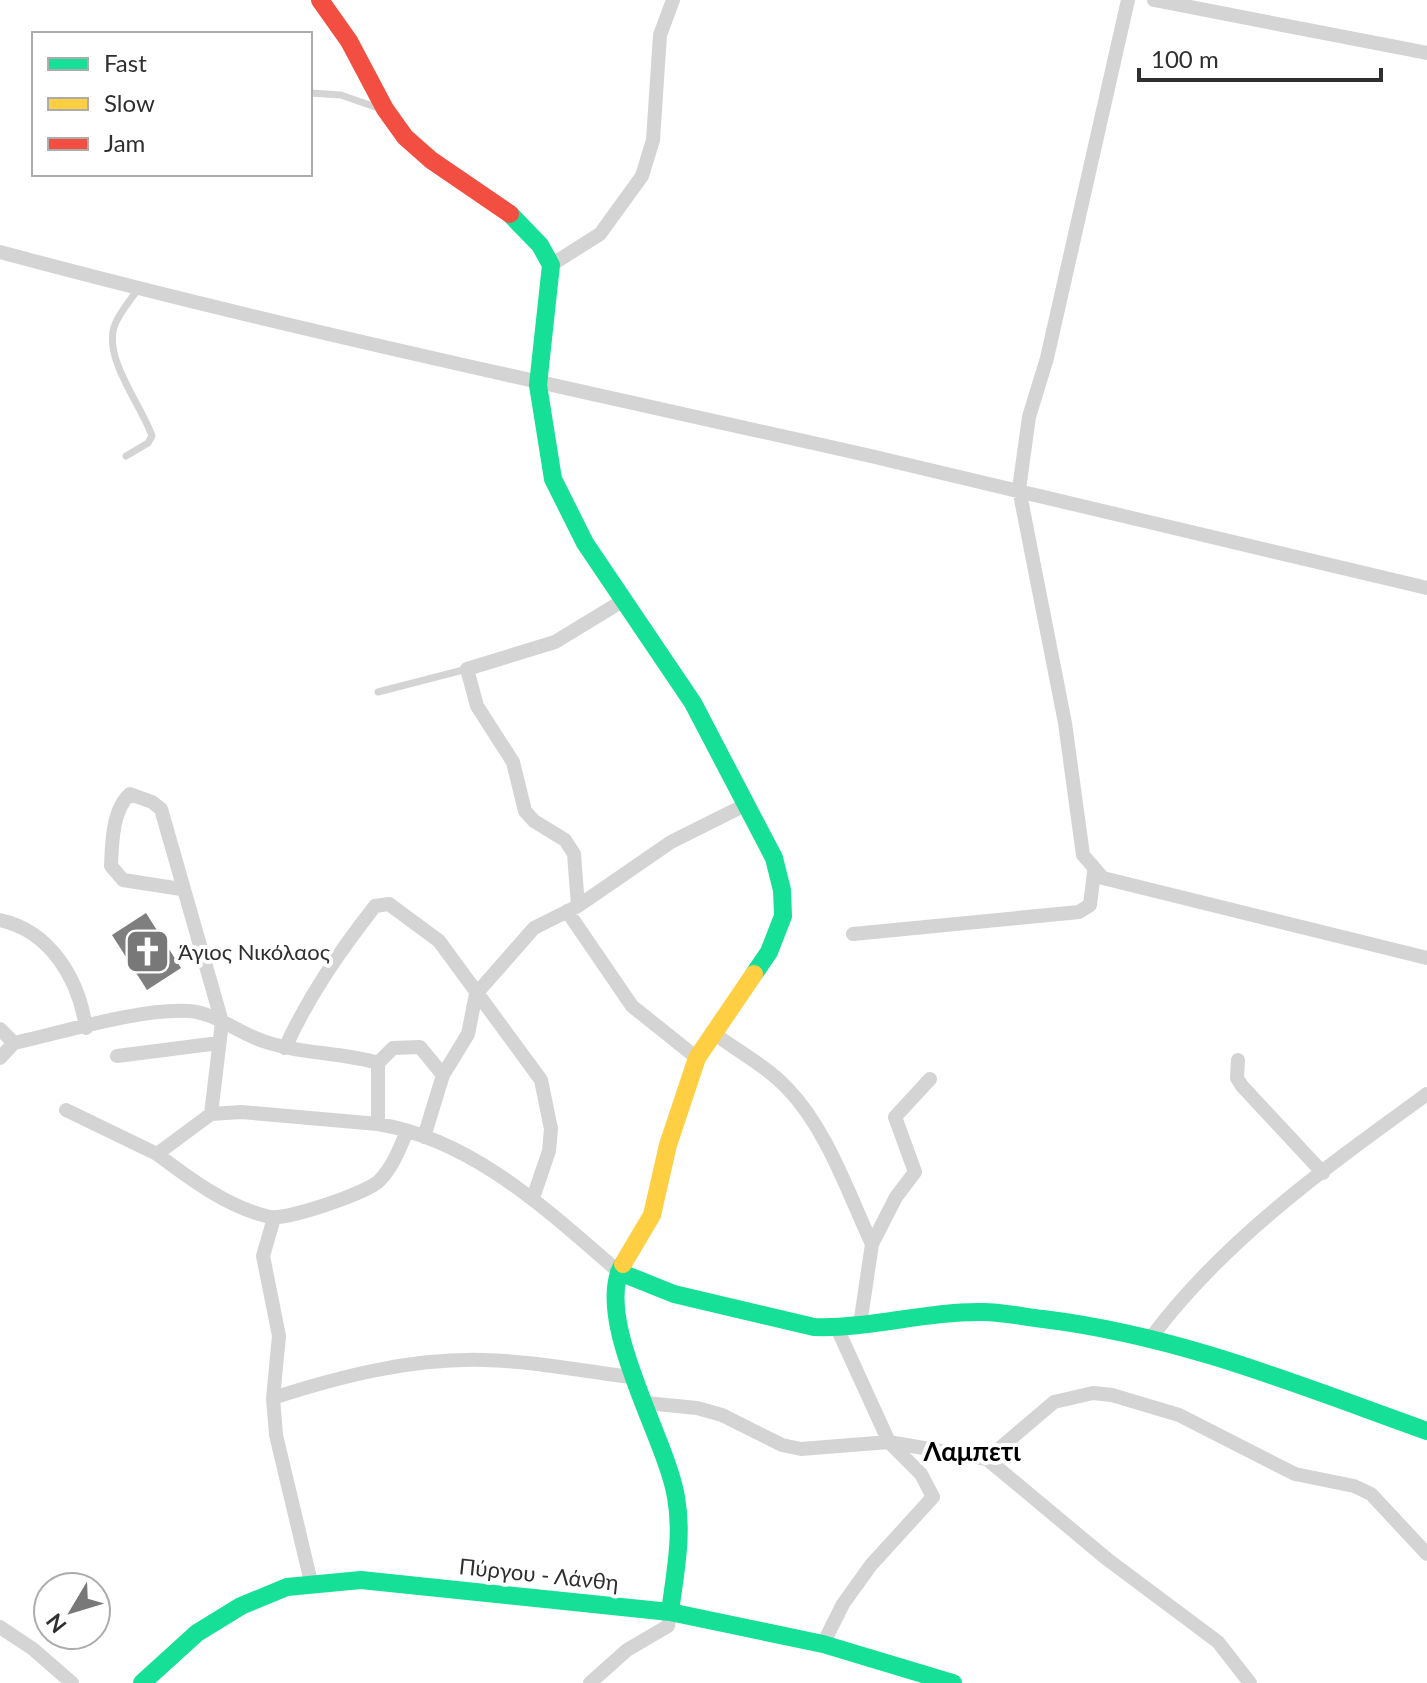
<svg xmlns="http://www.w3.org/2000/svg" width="1427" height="1683" viewBox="0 0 1427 1683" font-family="Lato,sans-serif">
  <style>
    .building { fill: #7f7f7f }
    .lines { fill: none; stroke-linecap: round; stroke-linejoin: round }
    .lane { stroke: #d4d4d4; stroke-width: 7 }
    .street { stroke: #d4d4d4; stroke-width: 14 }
    .fast { stroke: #16e098; stroke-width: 18 }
    .slow { stroke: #ffcf43; stroke-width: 18 }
    .jam { stroke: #f24e42; stroke-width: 18 }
    .labels { text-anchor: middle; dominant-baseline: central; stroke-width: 8; stroke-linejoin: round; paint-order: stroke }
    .poi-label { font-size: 22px; fill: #2f2f2f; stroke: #fff; text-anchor: start }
    .street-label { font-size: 22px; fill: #2f2f2f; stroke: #fff }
    .quarter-label { font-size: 26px; font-weight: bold; fill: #000; stroke: #fff }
  </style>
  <rect width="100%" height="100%" fill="#fff"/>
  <path class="building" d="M146,913L181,968L147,990L112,935Z"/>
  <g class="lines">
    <path class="lane" d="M310,93L341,95L381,109
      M126,456L148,443L152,436C142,406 104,360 114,327C118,314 130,301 138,289
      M378,692L467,669"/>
    <path class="street" d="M1128,0L1047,358L1029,417L1019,489L1065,723L1083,855L1103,878L1427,958
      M1154,0L1427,53
      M0,252C290,330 583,391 875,457C1059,499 1243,546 1427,588
      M551,265L600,234L642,176L653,140L660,35L673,0
      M181,889L123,880L111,866C112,844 112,810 130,794L152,802L161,809L222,1022L211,1114
      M578,906L574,854L565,840L534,821L525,811L513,762L477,706L467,669L555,642L624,600
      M567,911L632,1006L697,1058
      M0,920C51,931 79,980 86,1028
      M853,934L1079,912L1090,905L1094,872
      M0,1029L14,1043
      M712,1032C736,1050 766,1066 787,1088C827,1129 848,1193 872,1244
      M285,1048C309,995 340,951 375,906L389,904L439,941L541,1080L551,1129L549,1151L533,1198
      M117,1056L219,1043
      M0,1058L14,1043C64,1032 140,1008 189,1011C216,1013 238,1033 263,1041C300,1054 340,1052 378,1063V1124C474,1140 548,1211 619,1272
      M1238,1060L1237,1078L1242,1086L1323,1173
      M378,1063L393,1048L420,1047L443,1075
      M66,1110L157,1154L211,1114L241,1112L378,1124
      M424,1137L443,1075L468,1034L476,994L534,928L578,906L671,842L747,804
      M157,1154C190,1179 229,1208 270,1217C287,1220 368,1193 380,1180C393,1166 400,1148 407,1131
      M274,1218L263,1256L279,1336L273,1398L276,1435L311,1582
      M860,1325L872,1244L896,1197L915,1172L895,1117L930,1079
      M1153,1335C1226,1238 1329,1165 1427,1094
      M273,1398C341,1376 412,1358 484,1360C533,1361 582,1371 631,1377
      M646,1403L697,1408L722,1415L782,1445L801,1449L889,1442L987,1459L1107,1559L1218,1642L1250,1683
      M987,1459L1054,1402L1093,1393L1112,1395L1179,1415L1295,1474L1354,1486L1371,1494L1427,1554
      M0,1627L33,1649L72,1683
      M823,1644L843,1604L871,1565L933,1497L921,1474L889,1442L837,1328
      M590,1683L627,1650L668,1626L670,1612"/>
    <path class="fast" d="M510,214L540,245L551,265L538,385L553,479L585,543L693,703L774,858L782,890L783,916L769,952L754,974
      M623,1264C592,1319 666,1437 676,1497C683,1536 675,1573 670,1612
      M619,1272L674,1294L814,1327C870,1329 926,1311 983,1312C1003,1312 1024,1317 1043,1319C1181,1336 1298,1385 1427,1431
      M142,1683L197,1633L241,1606L287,1587L361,1580L670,1612L823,1644L953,1683"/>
    <path class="slow" d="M623,1264L652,1215L668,1145L697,1058L754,974"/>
    <path class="jam" d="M320,0L349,41L385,109L405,137L431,160L510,214"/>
  </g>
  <defs>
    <symbol id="church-square" viewBox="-11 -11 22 22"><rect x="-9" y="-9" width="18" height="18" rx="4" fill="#787878" stroke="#fff"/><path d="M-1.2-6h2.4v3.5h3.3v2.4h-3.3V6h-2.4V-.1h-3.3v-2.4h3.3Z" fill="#fff"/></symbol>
  </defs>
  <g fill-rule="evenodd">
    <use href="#church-square" x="122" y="926" width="51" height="51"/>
  </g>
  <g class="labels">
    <g class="poi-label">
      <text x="178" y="951">Άγιος Νικόλαος</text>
    </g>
    <g class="street-label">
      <text transform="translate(539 1574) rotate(6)">Πύργου - Λάνθη</text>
    </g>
    <g class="quarter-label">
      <text x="972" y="1451">Λαμπετι</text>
    </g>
  </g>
  <rect x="32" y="32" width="280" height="144" fill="#ffffff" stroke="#acacac" stroke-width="2"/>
  <rect x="48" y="58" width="40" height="12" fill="#16e098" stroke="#acacac" stroke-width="2"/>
  <text x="104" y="72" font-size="24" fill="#2f2f2f">Fast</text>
  <rect x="48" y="98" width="40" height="12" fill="#ffcf43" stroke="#acacac" stroke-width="2"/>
  <text x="104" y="112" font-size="24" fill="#2f2f2f">Slow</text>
  <rect x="48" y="138" width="40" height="12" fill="#f24e42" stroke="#acacac" stroke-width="2"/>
  <text x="104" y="152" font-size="24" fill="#2f2f2f">Jam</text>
  <g transform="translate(72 1611) rotate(232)"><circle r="38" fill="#ffffff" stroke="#acacac" stroke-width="2"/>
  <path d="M0-6L14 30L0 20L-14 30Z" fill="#787878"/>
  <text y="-12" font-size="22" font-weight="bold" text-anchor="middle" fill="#2f2f2f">N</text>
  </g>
  <path d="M1139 68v12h242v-12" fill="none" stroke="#2f2f2f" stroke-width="4"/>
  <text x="1151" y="68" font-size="24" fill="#2f2f2f" stroke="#ffffff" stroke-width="6" paint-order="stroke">100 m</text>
</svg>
